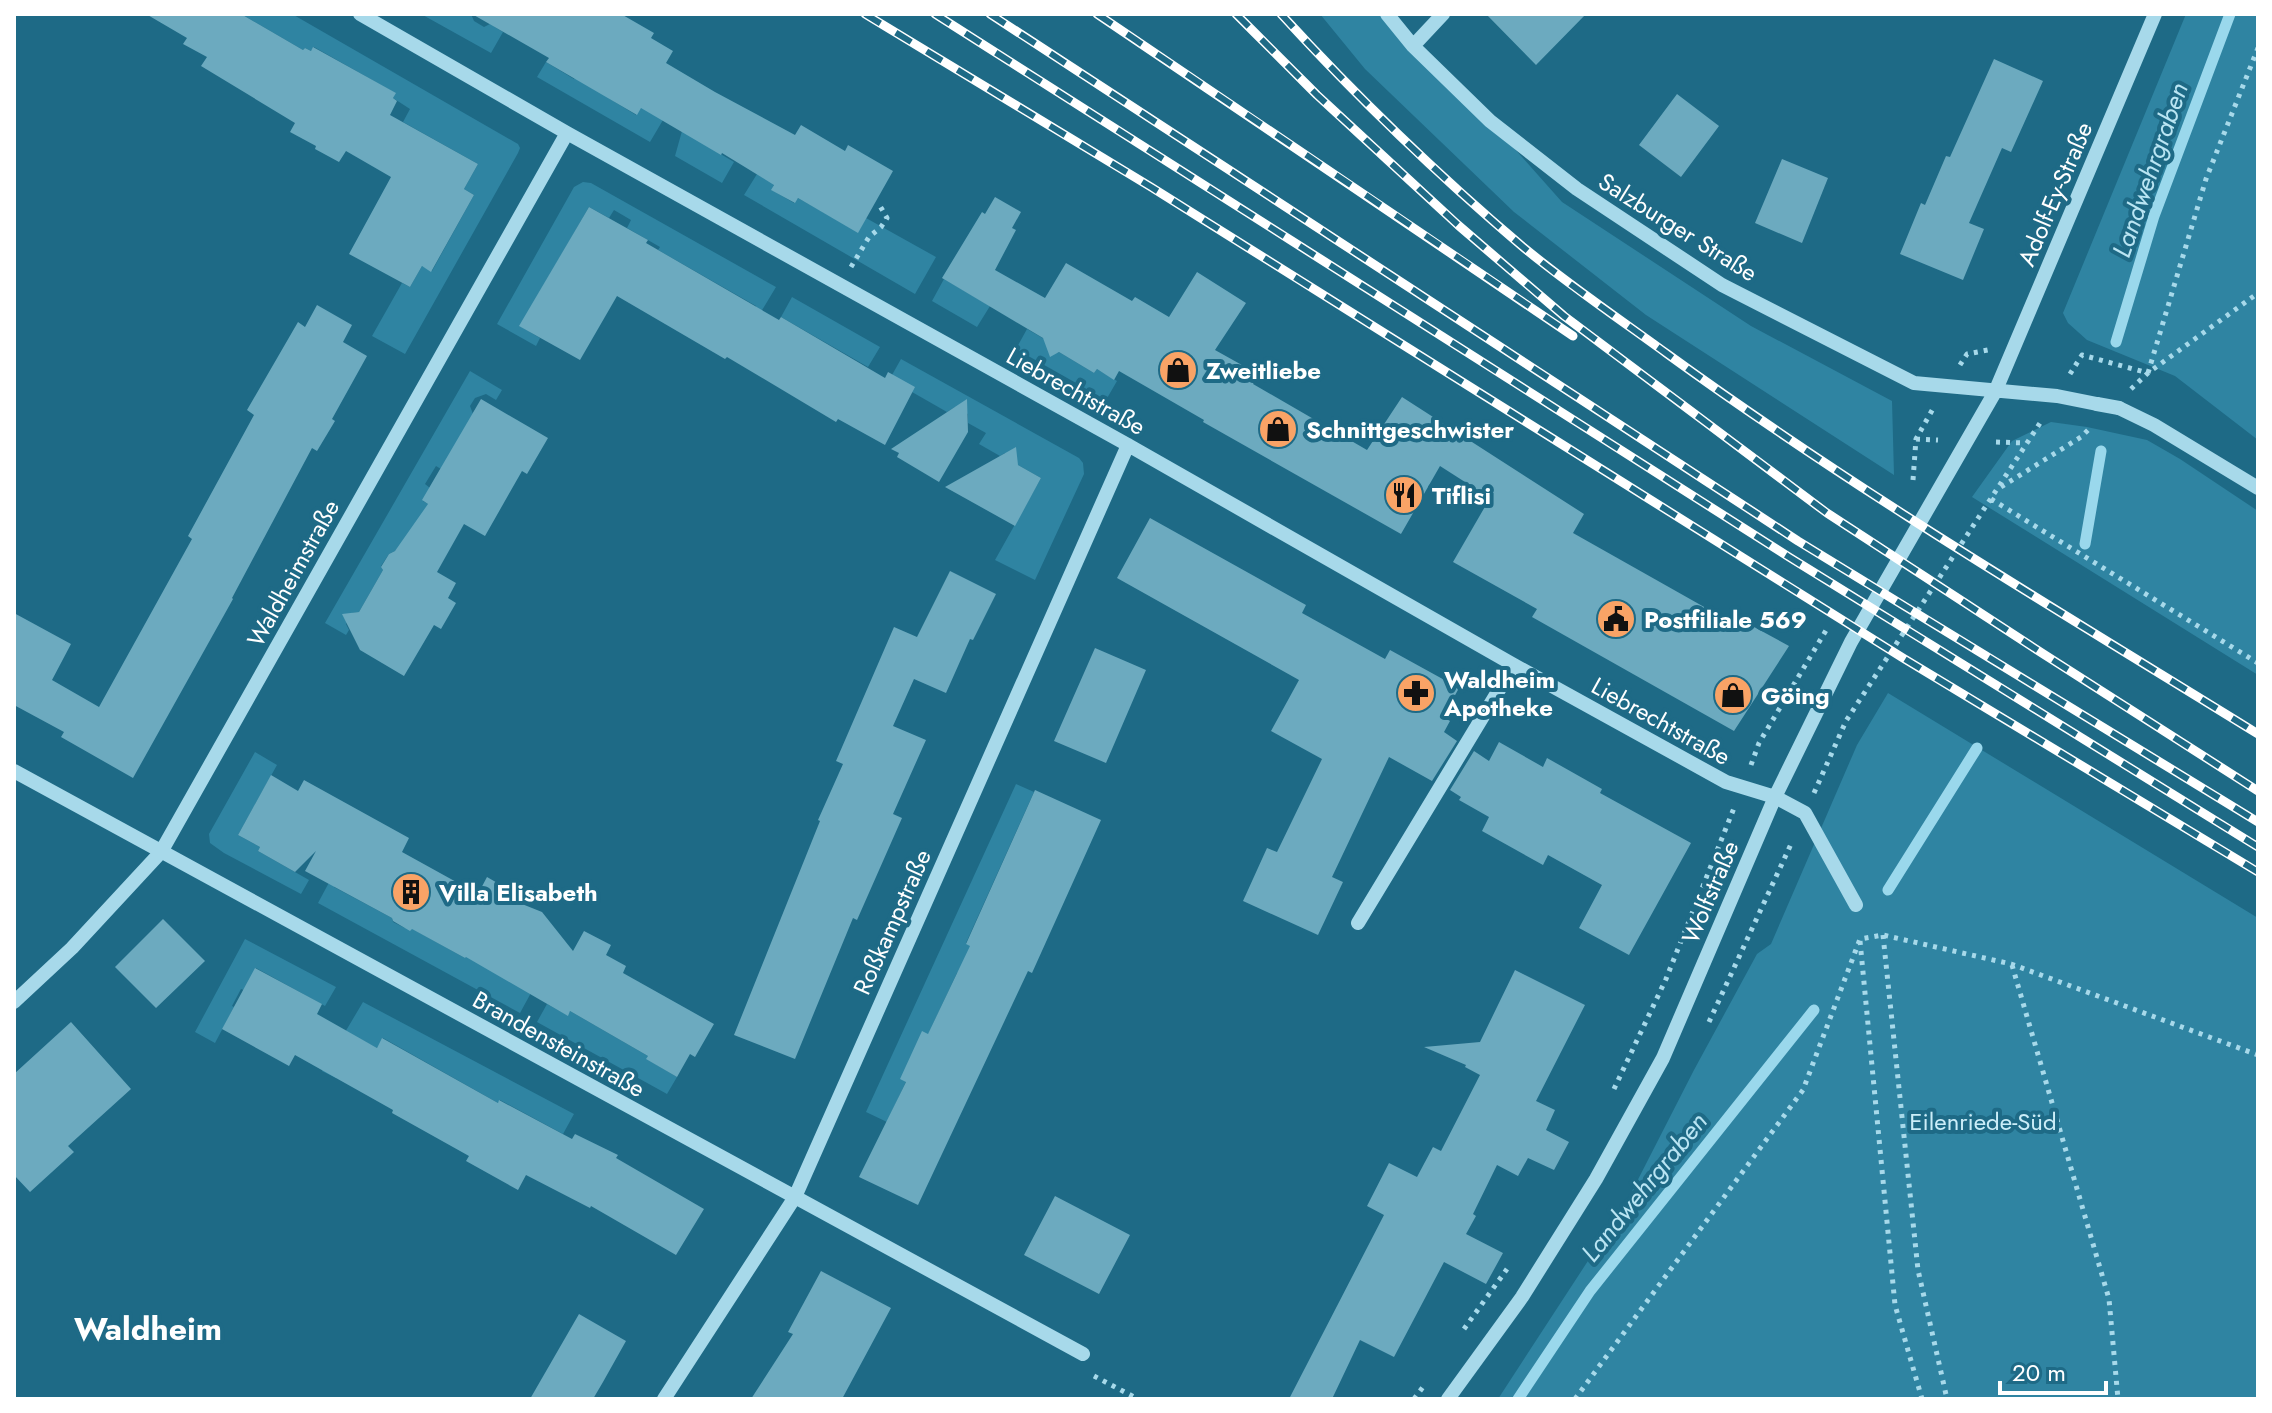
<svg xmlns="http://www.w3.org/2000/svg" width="2272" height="1413" viewBox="0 0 2272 1413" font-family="Jost,sans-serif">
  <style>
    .green { fill: #2f84a2 }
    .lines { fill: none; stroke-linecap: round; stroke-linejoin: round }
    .stream { stroke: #9ad8ec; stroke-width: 11 }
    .building { fill: #6caabf }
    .path { stroke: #a7d9ea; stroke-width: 5; stroke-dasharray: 4 6; stroke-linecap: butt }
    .minor { stroke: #a7d9ea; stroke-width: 14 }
    .rail-casing { stroke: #fff; stroke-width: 9 }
    .rail { stroke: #1e6a86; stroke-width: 6; stroke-dasharray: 18; stroke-linecap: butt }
    .minor-bridge { stroke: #a7d9ea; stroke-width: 14 }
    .labels { text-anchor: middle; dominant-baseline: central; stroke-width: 8; stroke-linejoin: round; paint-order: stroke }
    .street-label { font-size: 24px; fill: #fff; stroke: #1e6a86 }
    .poi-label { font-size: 24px; font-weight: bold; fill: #fff; stroke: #1e6a86; text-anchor: start }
    .park-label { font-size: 24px; fill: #cbedf8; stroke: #1e6a86 }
    .water-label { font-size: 26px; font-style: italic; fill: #bae5f3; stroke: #1e6a86 }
    .district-label { font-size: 32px; font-weight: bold; fill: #fff; stroke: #1e6a86 }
  </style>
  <rect width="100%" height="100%" fill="#1e6a86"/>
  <path class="green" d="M241,14H292L518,144L520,148L518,153L405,354L372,336L402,283L410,287L422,266L432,271L474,195L464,189L478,164L403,122L410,109L393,98L395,93L314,47L311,51L305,48L303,50Z
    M421,14H471L474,21L484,27L490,24L503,32L491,53Z
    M1320,14H1387L1490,121L1562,202L1751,326L1892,401L1894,475L1646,315L1514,212L1365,69Z
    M2186,14H2258V440L2175,376L2087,340L2068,323L2063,313Z
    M546,62L574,79L579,72L610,99L636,115L641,107L663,120L650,142L537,77Z
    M682,131L734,162L722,183L675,156Z
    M757,174L774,184L772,190L794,203L798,198L858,232L866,218L936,257L915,294L744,195Z
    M583,182L591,183L776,287L753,325L756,306L658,250L660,247L627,228L631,220L614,210L609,218L589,207L520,326L540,338L536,346L497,324L574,187Z
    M944,279L990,306L977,327L932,301Z
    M792,297L880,347L868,367L781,317Z
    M1027,329L1046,340L1057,353L1059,352L1094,373L1097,369L1117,381L1106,400L1016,349Z
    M901,359L1079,458L1083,463L1084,474L1035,580L995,560L1041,478L1018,465L1005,453L1000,456L979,444L986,433L968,423V414L955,407L947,412L912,392L892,375Z
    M470,371L502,390L496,400L486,394L475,398L470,406L473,414L441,469L436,466L425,484L430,488L423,501L442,512L395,551L389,554L381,566L383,570L359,612L352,613L346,624L349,630L346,635L325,623Z
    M2051,422L2087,427L2147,440L2180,459L2258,511V675L1972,497L2012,441Z
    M1888,693L2258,918V1399H1498L1627,1201L1694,1070L1757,954L1771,944L1857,745Z
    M255,752L277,765L238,835L260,847L258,851L309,880L301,894L224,853L210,843L209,834Z
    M1016,784L1034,792L966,943L988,954L957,973L887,1122L866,1112Z
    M340,862L334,887L392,918L393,922L405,928L409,927L465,958L471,949L550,958L520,1013L318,903Z
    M245,939L336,987L325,1006L256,968L244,990L241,989L232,1006L234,1007L215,1043L195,1032Z
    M363,1002L574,1114L563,1134L500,1100L498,1103L383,1038L377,1048L358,1038L336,1078L322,1071Z
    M547,1004L567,1015L570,1011L648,1056L647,1059L677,1077L667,1094L537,1022Z"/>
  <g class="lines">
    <path class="stream" d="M2116,342L2154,216L2230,14
      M2085,544L2101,451
      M1888,890L1977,748
      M1518,1399L1590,1291L1814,1010"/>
  </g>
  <path class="building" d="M146,14H241L303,50L305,48L311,51L313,47L396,93L393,98L397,101L390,115L478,164L464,189L474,195L431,272L422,266L410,287L349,254L391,177L346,151L339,162L315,149L316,146L290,132L295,123L201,66L207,57L183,44L187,38Z
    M472,14H621L654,33L651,38L673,51L666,63L715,92L795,135L801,125L845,151L848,145L893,171L858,233L798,198L795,203L771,190L774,185L722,153L721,155L641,108L637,115L546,62L549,58Z
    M1486,14H1586L1536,65Z
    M1994,59L2043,81L2011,152L2002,148L1969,223L1984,229L1963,280L1900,254L1921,203L1925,205L1946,156L1950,157Z
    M1677,94L1719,126L1681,177L1639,145Z
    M1782,159L1828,178L1802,243L1755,223Z
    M995,197L1021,212L1012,228L1016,230L995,270L1045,298L1066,263L1132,301L1135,297L1169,317L1197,272L1246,303L1215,350L1258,374L1253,384L1367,450L1402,397L1584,514L1573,533L1729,621L1732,615L1789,646L1734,731L1532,617L1537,609L1453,562L1490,498L1440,466L1401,534L1203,422L1204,420L1119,371L1114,380L1097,369L1094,373L1059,352L1050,357L1043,338L942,278L982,212L985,214Z
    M589,207L648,240L646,243L779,320L781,317L885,378L888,372L915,387L885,445L838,419L836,422L727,357L725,359L617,296L580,360L519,326Z
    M317,305L352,325L343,342L367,356L332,419L335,421L317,451L312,448L232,598L233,599L133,778L61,737L64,732L14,705V613L71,644L52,680L99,707L192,539L188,536L254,415L247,410L298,322L305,327Z
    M481,399L548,438L527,474L522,471L485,536L464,524L437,572L456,583L448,598L456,603L441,629L434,625L404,676L360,650L342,614L359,612L383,570L381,567L389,554L395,551L428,504L422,500Z
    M967,399L968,432L939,482L897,457L899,453L891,449Z
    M1016,447L1018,465L1041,478L1015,526L945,487Z
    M1150,518L1306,605L1302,613L1385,659L1390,650L1459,688L1443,717L1450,721L1444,732L1457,741L1432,781L1389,757L1332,877L1343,882L1318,935L1243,901L1267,848L1277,852L1322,759L1271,731L1299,680L1117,578Z
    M950,571L996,594L973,640L970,639L946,693L914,679L893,726L926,740L893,814L902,818L857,920L853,918L795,1059L734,1035L820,821L818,820L843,764L836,761L894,627L917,637Z
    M1095,648L1146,670L1106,763L1054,741Z
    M1499,742L1543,767L1547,758L1602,789L1600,793L1691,843L1629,955L1579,928L1602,885L1548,855L1543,865L1482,831L1489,817L1459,800L1461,797L1450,790L1474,751L1489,761Z
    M271,775L298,791L304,780L409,838L402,852L478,894L487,877L520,896L517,902L542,912L573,951L584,931L611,945L606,955L626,966L623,973L714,1024L695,1057L690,1054L677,1077L646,1059L648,1056L570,1011L568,1016L466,957L465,958L412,929L410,931L393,921L392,918L305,871L316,851L295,872L258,851L260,847L238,835Z
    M1035,790L1101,820L1032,973L1028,971L918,1205L859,1177L906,1082L900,1079L922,1031L928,1034L970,946L966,944Z
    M163,919L205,961L156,1008L115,967Z
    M255,968L322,1004L317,1014L377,1048L382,1038L498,1103L499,1100L572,1139L575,1134L618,1155L616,1158L704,1209L676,1255L591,1206L590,1208L526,1175L518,1190L466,1161L469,1156L392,1113L393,1110L295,1055L289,1066L222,1029Z
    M1515,970L1585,1005L1536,1101L1555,1110L1546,1130L1569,1142L1554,1170L1528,1158L1518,1176L1497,1165L1473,1214L1476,1216L1466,1234L1503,1253L1486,1284L1444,1262L1394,1357L1360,1340L1332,1399H1289L1384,1215L1367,1206L1389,1163L1417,1177L1433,1147L1441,1151L1480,1075L1465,1067L1466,1065L1424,1047L1480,1042Z
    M71,1022L131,1089L68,1146L74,1152L30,1192L14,1175V1074Z
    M1055,1196L1130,1235L1099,1294L1024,1255Z
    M821,1271L891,1308L842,1399H751L793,1334L788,1332Z
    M579,1314L626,1341L603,1382L593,1399H530Z"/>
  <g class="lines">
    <path class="path" d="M851,267L869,237L881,227L887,218L880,206
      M1960,365L1967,354L1988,350
      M2148,373L2206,179L2258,48
      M2070,374L2082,355L2148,373
      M2131,389L2148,373L2258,293
      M1916,439L1938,440
      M1996,442L2026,443
      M1913,480L1916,439L1934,407
      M2001,487L2081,437L2089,429
      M1991,499L2258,663
      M1751,765L1759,743L1828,627
      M1814,793L1846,721L2042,420
      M1883,935L1918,1270L1947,1399
      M1860,941L1895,1305L1922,1399
      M2012,965L2109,1299L2118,1399
      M1709,1022L1792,842
      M1614,1089L1666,979L1734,808
      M1464,1329L1507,1269
      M1094,1376L1138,1399
      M1414,1399L1426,1383
      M1575,1399L1803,1090L1860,939L1883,935L2011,964L2258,1055"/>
    <path class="minor" d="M360,14L567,133L1128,445L1514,665L1726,782L1775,797L1805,813L1856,905
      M1387,14L1413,46L1490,121L1577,189L1722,285L1914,383L2057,396L2097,404
      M1413,46L1443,14
      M2119,408L2154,425L2258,488
      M14,771L1083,1354
      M1358,923L1514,665
      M14,1002L72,948L161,852L567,133
      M664,1399L795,1197L1128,445
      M1448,1399L1522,1297L1596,1179L1663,1058L1775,797L1851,642L1995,392L2155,14"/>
    <defs>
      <path id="rail" d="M865,14L1151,187L1903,658L2258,872
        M935,14L1789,557L2258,847
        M990,14L1798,541L2258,822
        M1097,14C1256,121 1415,228 1573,336
        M1236,14L1317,95L1458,225L1564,316L1827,513L2045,655L2258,791
        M1281,14C1356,96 1438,175 1523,247C1569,285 1618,318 1666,353C1856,491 2059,611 2258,734"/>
    </defs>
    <use href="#rail" class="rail-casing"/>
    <use href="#rail" class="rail"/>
    <path class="minor-bridge" d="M2097,404L2119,408"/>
  </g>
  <defs>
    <symbol id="shop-disc" viewBox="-11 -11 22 22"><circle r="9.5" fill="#f9a366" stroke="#1e6a86"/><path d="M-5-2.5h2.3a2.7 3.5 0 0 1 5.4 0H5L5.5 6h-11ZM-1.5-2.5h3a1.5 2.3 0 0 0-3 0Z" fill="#111"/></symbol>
    <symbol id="restaurant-disc" viewBox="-11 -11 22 22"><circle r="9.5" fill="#f9a366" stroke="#1e6a86"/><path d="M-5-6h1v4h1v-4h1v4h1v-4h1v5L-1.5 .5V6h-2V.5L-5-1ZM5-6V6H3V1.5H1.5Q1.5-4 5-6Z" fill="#111"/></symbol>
    <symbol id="civic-disc" viewBox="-11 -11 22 22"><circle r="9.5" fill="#f9a366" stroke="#1e6a86"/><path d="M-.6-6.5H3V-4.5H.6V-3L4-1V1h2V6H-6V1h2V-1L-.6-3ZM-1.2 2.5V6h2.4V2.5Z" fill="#111"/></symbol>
    <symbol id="pharmacy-disc" viewBox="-11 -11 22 22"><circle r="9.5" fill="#f9a366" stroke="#1e6a86"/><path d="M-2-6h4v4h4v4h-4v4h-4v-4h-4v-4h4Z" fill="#111"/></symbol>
    <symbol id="building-disc" viewBox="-11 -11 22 22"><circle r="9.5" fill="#f9a366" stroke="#1e6a86"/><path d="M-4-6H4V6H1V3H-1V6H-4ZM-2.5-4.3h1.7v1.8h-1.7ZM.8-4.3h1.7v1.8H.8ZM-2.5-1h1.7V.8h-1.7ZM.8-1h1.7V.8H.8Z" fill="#111"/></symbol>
  </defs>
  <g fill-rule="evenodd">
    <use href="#shop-disc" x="1156" y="348" width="44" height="44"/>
    <use href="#shop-disc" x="1256" y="407" width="44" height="44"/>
    <use href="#restaurant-disc" x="1382" y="473" width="44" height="44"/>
    <use href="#civic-disc" x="1594" y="597" width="44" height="44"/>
    <use href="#pharmacy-disc" x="1394" y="671" width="44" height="44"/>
    <use href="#shop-disc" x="1711" y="673" width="44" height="44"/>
    <use href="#building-disc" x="389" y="870" width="44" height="44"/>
  </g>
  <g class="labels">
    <g class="street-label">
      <text transform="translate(2055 194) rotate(-67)">Adolf-Ey-Straße</text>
      <text transform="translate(1678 227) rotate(32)">Salzburger Straße</text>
      <text transform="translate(1076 391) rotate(29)">Liebrechtstraße</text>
      <text transform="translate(293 573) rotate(-61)">Waldheimstraße</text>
      <text transform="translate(1661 721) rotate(29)">Liebrechtstraße</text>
      <text transform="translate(1710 892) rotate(-67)">Wolfstraße</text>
      <text transform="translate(892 922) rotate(-66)">Roßkampstraße</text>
      <text transform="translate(559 1044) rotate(29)">Brandensteinstraße</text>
    </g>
    <g class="poi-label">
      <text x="1206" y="370">Zweitliebe</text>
      <text x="1306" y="429">Schnittgeschwister</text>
      <text x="1432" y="495">Tiflisi</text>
      <text x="1644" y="619">Postfiliale 569</text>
      <text x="1444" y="679">Waldheim<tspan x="1444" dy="28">Apotheke</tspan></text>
      <text x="1761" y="695">Göing</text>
      <text x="439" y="892">Villa Elisabeth</text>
    </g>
    <g class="park-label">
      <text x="1983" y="1121">Eilenriede-Süd</text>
    </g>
    <g class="water-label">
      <text transform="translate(2150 170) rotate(-71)">Landwehrgraben</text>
      <text transform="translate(1644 1187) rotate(-51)">Landwehrgraben</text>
    </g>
    <g class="district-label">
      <text x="148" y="1329">Waldheim</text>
    </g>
  </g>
  <rect width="2272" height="1413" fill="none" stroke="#ffffff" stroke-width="32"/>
  <path d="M2000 1381v12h106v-12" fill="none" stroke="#ffffff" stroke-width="4"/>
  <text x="2012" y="1381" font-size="24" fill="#ffffff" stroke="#1e6a86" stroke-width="6" paint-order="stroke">20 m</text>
</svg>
